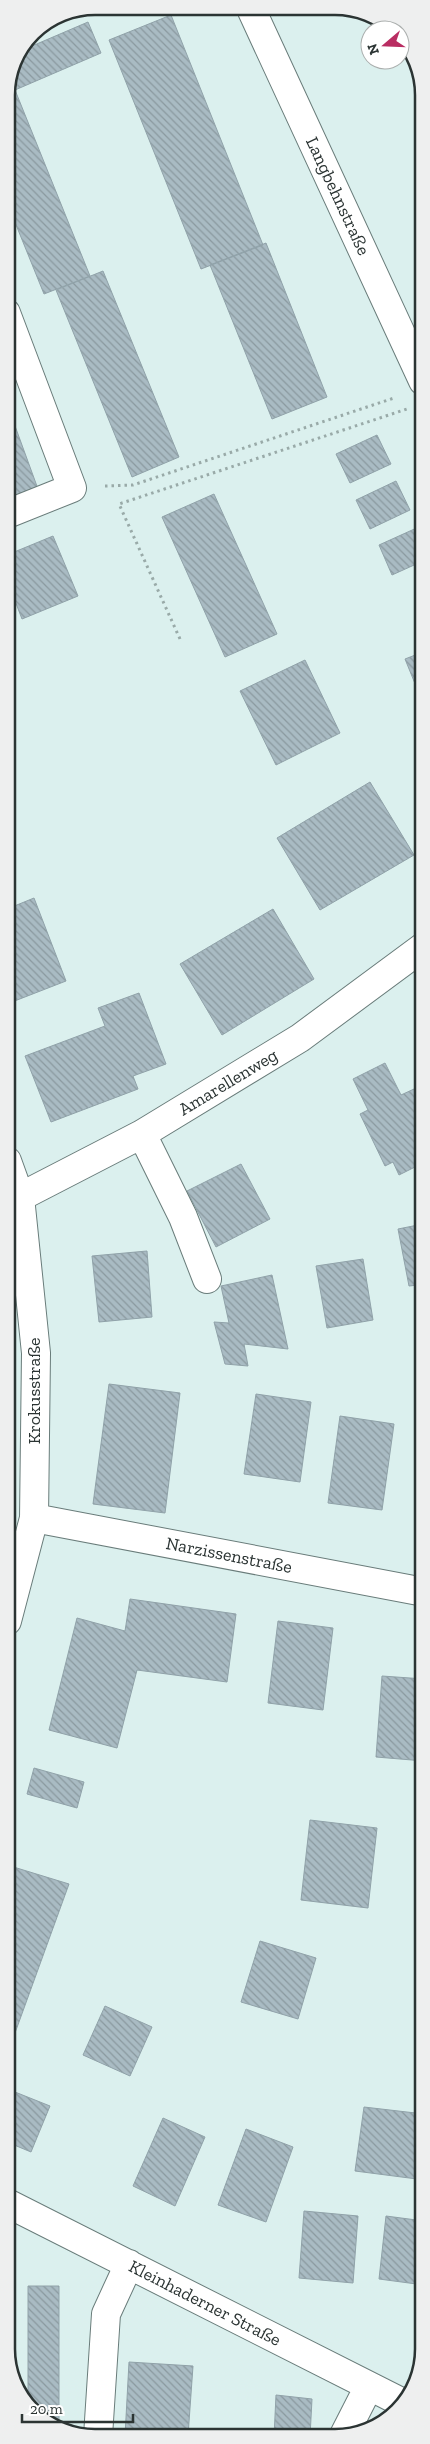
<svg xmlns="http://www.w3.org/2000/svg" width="430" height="2444" viewBox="0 0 430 2444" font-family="'Zilla Slab',serif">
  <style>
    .building { fill: url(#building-back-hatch); stroke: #90a2a9 }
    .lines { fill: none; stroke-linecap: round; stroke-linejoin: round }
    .minor-casing { stroke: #697c7a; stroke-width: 30 }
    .path { stroke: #99aaa8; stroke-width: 3; stroke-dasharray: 2.5 4; stroke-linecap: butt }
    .minor { stroke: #fff; stroke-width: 28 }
    .labels { text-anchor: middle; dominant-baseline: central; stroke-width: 4; stroke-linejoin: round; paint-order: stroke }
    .street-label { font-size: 18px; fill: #2b3433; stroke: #fff }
    .rim { fill: none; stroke: #2b3433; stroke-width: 2.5 }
  </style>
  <defs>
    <pattern id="building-back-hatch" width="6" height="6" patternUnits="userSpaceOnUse" patternTransform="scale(1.25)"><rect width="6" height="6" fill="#a9bbc3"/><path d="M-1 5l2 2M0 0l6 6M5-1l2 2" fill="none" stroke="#8a999f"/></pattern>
  </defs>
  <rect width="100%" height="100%" fill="#dbf0ee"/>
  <path class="building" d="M171,15L263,245L201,269L109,40Z
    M88,22L101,53L15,90L11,80L25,49Z
    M13,85L90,276L44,294L6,200V89Z
    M266,243L327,397L272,419L210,265Z
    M103,271L179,457L132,477L56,290Z
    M6,371L15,391L7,395Z
    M7,404L38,489L7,500Z
    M377,435L391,464L350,483L336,454Z
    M396,481L410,510L370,529L356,500Z
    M214,494L277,634L225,657L162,517Z
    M421,526L423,531V561L392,575L379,545Z
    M53,536L78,596L22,619L7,580V555Z
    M423,652V689L418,691L405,659Z
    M305,660L340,733L276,765L240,691Z
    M370,782L414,855L320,910L277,838Z
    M34,898L66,981L12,1002L7,988V909Z
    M273,909L314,979L222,1035L180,964Z
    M139,993L166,1064L133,1076L138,1089L51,1122L25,1056L105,1026L98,1008Z
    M385,1063L401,1095L414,1089L423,1108V1163L399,1175L393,1162L385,1166L360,1114L368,1110L353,1079Z
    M241,1164L270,1219L216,1247L187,1191Z
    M423,1224V1298H420L418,1285L409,1286L398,1229Z
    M147,1251L152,1317L99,1322L92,1256Z
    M363,1259L373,1320L327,1328L316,1266Z
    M272,1275L288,1349L244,1344L248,1366L225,1364L214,1322L229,1323L221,1286Z
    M109,1384L180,1393L165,1513L93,1504Z
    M256,1394L311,1402L300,1482L244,1474Z
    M340,1416L394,1424L382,1510L328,1503Z
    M423,1422V1511H416Z
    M130,1599L236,1614L227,1682L137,1670L117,1748L49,1730L77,1618L125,1631Z
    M278,1621L333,1628L323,1710L268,1703Z
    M382,1676L424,1679V1761L376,1757Z
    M34,1768L84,1782L77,1808L27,1794Z
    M310,1820L377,1828L368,1908L301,1900Z
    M7,1865L69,1884L7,2055Z
    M260,1941L316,1958L298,2019L241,2002Z
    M105,2006L152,2027L130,2076L83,2055Z
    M10,2090L50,2106L31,2152L7,2142V2099Z
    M364,2107L424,2114L417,2179L355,2171Z
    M163,2118L205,2137L175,2206L133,2186Z
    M246,2129L293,2147L266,2222L218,2205Z
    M304,2211L358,2216L353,2283L299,2278Z
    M386,2216L424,2221V2285L379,2279Z
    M28,2286H59V2426L28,2406Z
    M129,2362L193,2366L188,2436H125Z
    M276,2395L312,2399L310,2437H274Z"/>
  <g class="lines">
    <defs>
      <path id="minor" d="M252,11L423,381
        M6,313L72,488L7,514
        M142,1134L183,1217L207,1279
        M7,1161L20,1197L36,1353L34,1518L7,1621
        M20,1197L142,1134L300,1038L423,947
        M34,1518L424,1592
        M7,2203L403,2403
        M98,2436L106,2314L129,2264
        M343,2437L369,2386"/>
    </defs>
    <use href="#minor" class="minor-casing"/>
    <path class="path" d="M105,486L133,485L394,398
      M180,639L119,504L407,409"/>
    <use href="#minor" class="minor"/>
  </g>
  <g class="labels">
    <g class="street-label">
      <text transform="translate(338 196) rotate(65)">Langbehnstraße</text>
      <text transform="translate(228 1082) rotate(-31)">Amarellenweg</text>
      <text transform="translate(34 1391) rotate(-90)">Krokusstraße</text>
      <text transform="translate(229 1555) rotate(11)">Narzissenstraße</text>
      <text transform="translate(205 2303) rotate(27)">Kleinhaderner Straße</text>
    </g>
  </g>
  <path d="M0 0H430V2444H0ZM95 15H335A80 80 0 0 1 415 95V2349A80 80 0 0 1 335 2429H95A80 80 0 0 1 15 2349V95A80 80 0 0 1 95 15Z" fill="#eeefef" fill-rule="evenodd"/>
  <path class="rim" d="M95 15H335A80 80 0 0 1 415 95V2349A80 80 0 0 1 335 2429H95A80 80 0 0 1 15 2349V95A80 80 0 0 1 95 15Z"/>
  <g transform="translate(385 45) rotate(251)"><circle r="24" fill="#ffffff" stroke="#aaaead"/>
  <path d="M0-4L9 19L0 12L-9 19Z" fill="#b92d62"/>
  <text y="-8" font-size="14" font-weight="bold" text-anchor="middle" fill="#2b3433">N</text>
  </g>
  <path d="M22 2414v8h111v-8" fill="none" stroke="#2b3433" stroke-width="2.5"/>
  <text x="30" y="2414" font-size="15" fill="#2b3433" stroke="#ffffff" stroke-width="4" paint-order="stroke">20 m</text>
</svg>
